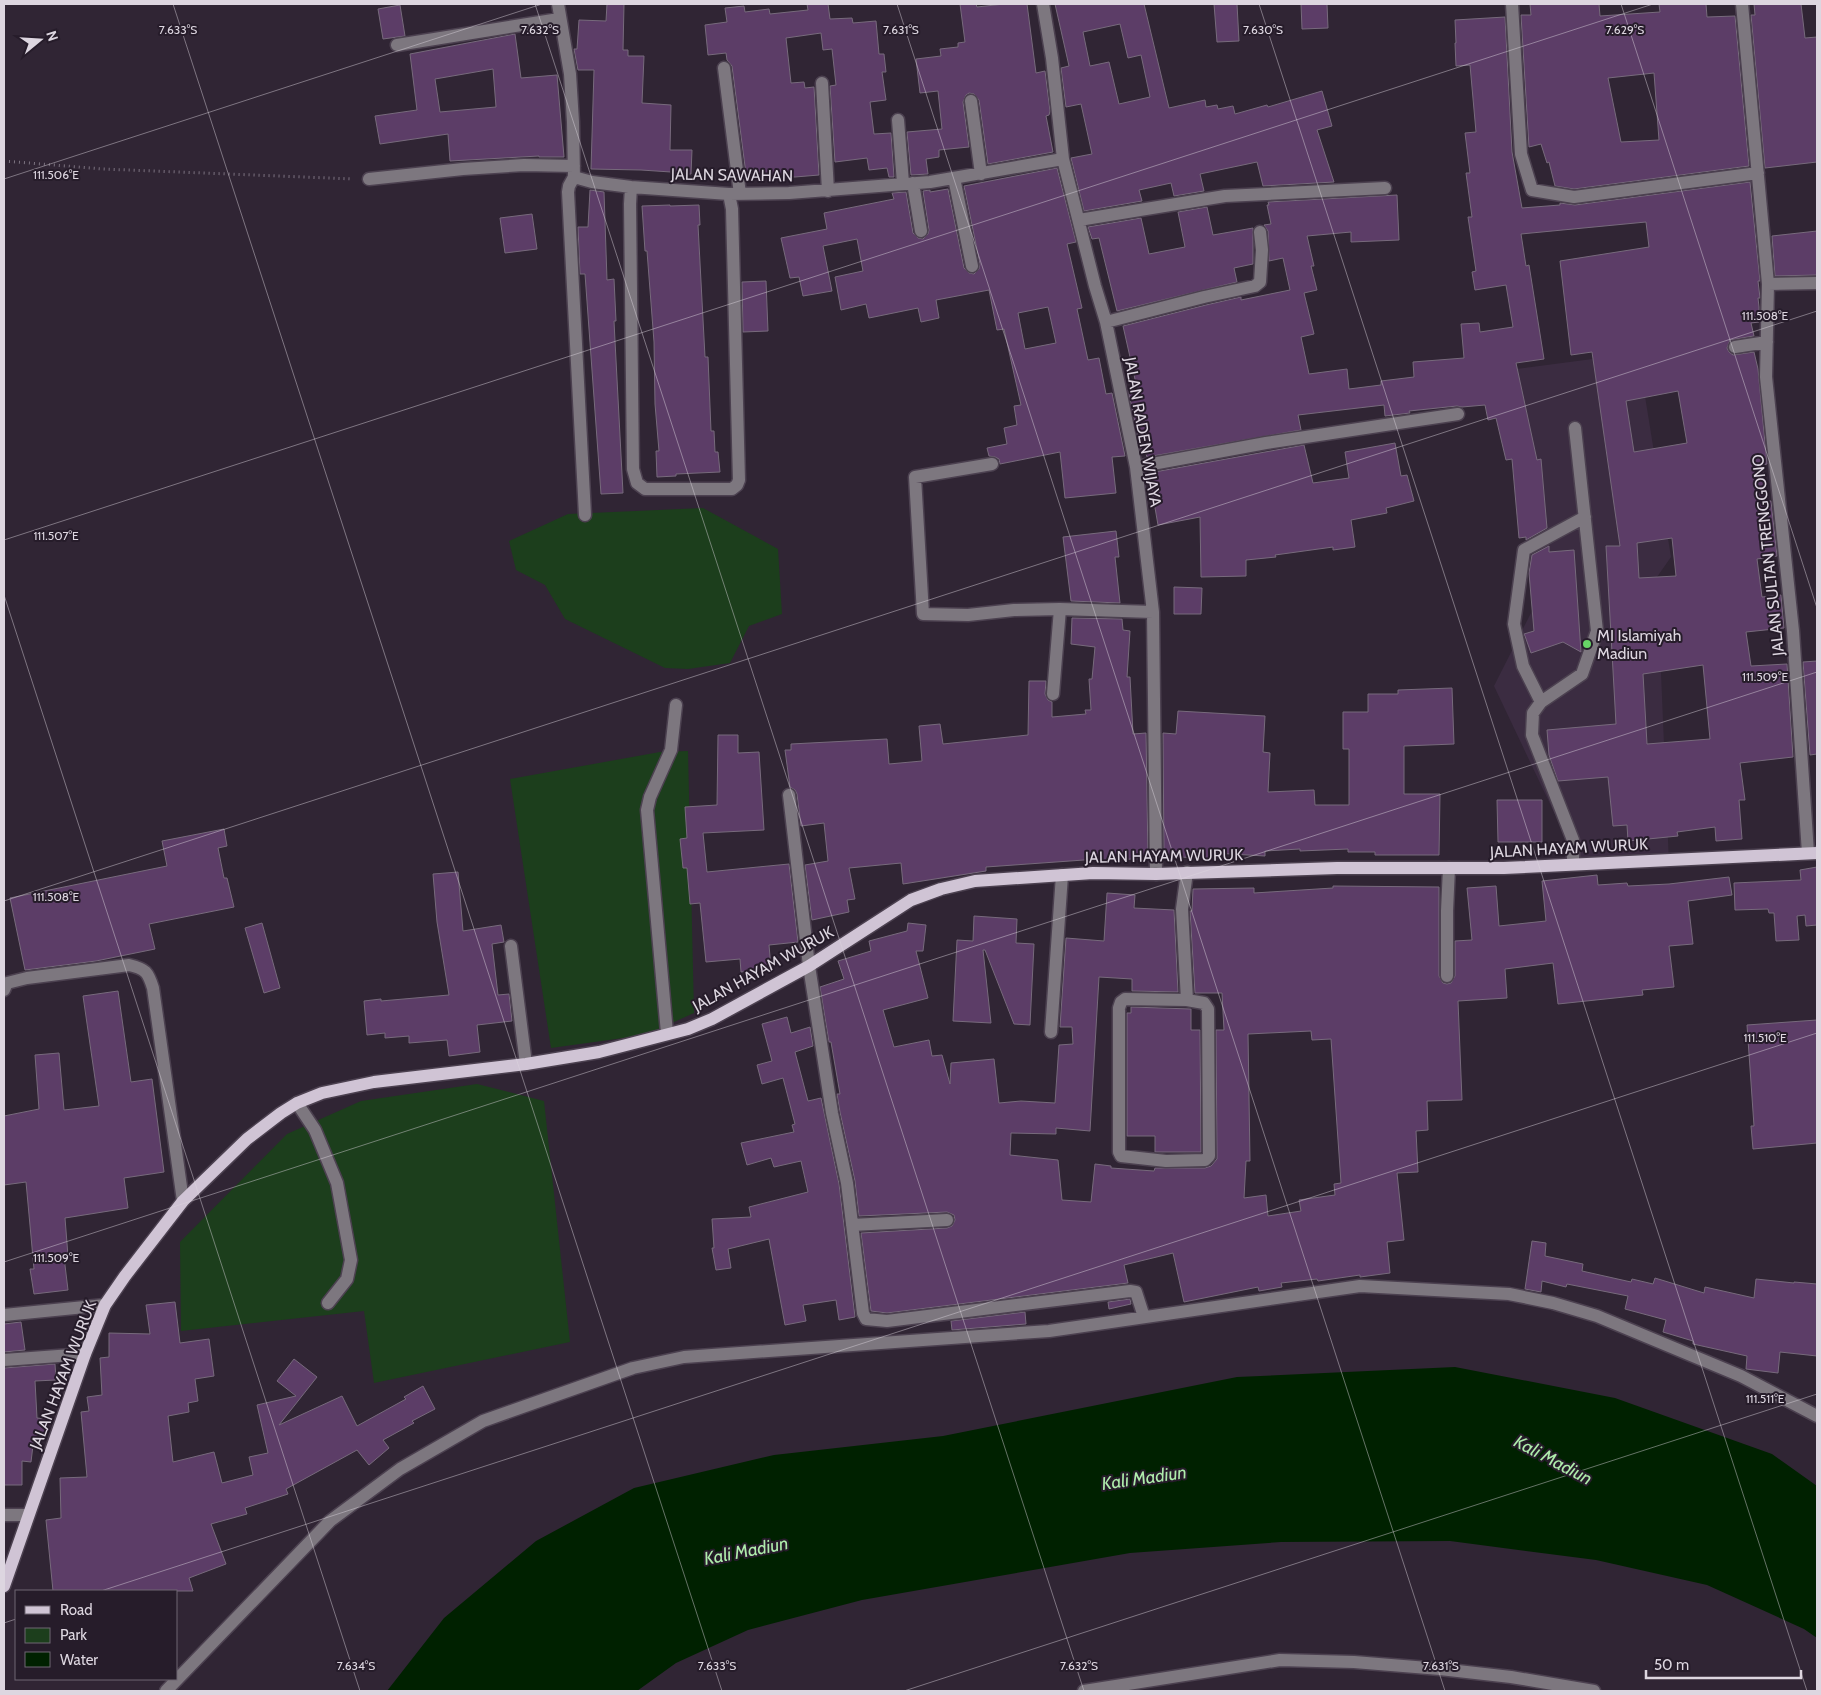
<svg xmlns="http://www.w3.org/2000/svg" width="1821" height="1695" viewBox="0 0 1821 1695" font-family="Cabin,sans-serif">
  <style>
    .built { fill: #3b2c41 }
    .green { fill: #1c3e1c }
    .water { fill: #002100 }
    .building { fill: #5c3d67; stroke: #776a7c; fill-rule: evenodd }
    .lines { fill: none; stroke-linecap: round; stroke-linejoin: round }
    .minor-casing { stroke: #4c4150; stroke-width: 15 }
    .major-casing { stroke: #4c4150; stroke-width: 15 }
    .path { stroke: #7c7380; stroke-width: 3; stroke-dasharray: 1 4; stroke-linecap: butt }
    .minor { stroke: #7d777f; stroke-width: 12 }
    .major { stroke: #d0c4d5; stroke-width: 12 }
    .ticks { fill: none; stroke: #ddd6e0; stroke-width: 1; stroke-opacity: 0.45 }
    .poi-dot { fill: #67d466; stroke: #261c2a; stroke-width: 2 }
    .labels { text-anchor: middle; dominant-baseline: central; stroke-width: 4; stroke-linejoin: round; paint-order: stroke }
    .street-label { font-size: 16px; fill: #ddd6e0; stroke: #261c2a }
    .poi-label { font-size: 16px; fill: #ddd6e0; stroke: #261c2a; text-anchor: start }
    .water-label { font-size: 18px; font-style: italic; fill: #afedac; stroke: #261c2a }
    .ticks-label { font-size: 12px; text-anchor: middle; fill: #ddd6e0; stroke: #261c2a; stroke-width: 4; stroke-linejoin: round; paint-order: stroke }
  </style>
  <rect width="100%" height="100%" fill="#302534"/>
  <path class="built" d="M1638,353L1671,557L1657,577L1669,864L1580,867L1494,686L1536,603L1522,512L1509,449L1508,370Z"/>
  <path class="green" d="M703,508L778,549L782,614L749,626L730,663L688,669L665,668L565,619L545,585L516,570L509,541L568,514Z
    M688,751L694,1013L645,1035L551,1048L510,779L660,752Z
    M477,1084L544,1101L570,1342L374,1383L364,1311L181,1331L180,1242L287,1134L361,1101Z"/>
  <path class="water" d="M1455,1367L1615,1398L1772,1454L1817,1486V1638L1804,1629L1707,1585L1596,1560L1450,1541L1281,1542L1130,1553L862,1600L748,1630L676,1663L637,1691H387L444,1618L536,1541L634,1488L774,1455L943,1436L1237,1377Z"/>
  <path class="building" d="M607,4H624L623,50H628V56H644L642,103L671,105L670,150H692L691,174H671V172L641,170L591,169L594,70H578L574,49H577L579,20L606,21Z
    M807,4H828L830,19L852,18L853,23L876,21L879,54H884L886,72H882L886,100L870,102L874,134L891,133L894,177H889L887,168L869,170L867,158L835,162L830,86L836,85L832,49L823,50L821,33L786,38L791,83L804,82L805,88L814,87L819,175L795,177L761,176V172L746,174L732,66L727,60L726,53L708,55L705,25L727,22L725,8L744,6L745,12L769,9L770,14L808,10Z
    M960,4H976L977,7L1004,4H1027L1036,73L1045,71L1050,111L1049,115L1046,116L1053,152L988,164L979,100L974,94L969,93L966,95L963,102L969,147L939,150V157L926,159L928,174L911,175L907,132L942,129L938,91L920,93L916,59L941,56L940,49L958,47V43L965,42Z
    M1055,4H1144L1169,108L1205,100L1206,107L1217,105L1218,109L1233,106L1235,114L1267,105L1268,107L1322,91L1332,126L1317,130L1334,182L1263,186L1257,162L1200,174L1204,191L1174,196L1171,183L1139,190L1142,201L1084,211L1071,158L1092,154L1081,104L1066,107L1061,68L1069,66ZM1120,24L1128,58L1141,55L1150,97L1119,104L1109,62L1090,66L1083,32Z
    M1214,4H1237L1239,41L1217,42Z
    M1301,4H1327L1328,28L1302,29Z
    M1530,4H1599L1600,16L1660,12L1659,4H1706L1707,17L1735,16L1749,166L1574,189L1555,186L1549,162L1547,163L1541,144L1529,147L1521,15H1531ZM1654,73L1659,140L1621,142L1608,78Z
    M1754,4H1801L1805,38L1817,37V162L1765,168L1751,15H1755Z
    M400,5L405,36L383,39L378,9Z
    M1505,17L1512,152L1522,208L1560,205V203L1575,205L1750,182L1760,281H1758L1760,298H1758L1759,307V322L1751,323L1754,336L1730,340L1727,348L1729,352L1733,355L1754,352L1758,369L1767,464L1762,465L1767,501H1771L1777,556L1757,559L1762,597L1781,595L1784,628L1746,632L1751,666L1787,664L1793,757L1740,763L1745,800H1739L1742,839L1716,841L1715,827L1677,832L1678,836L1628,841L1627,825L1613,826L1608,777L1558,781L1549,755L1547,730L1616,724L1606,546H1620L1592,352L1571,355L1560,261L1649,247L1646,222L1521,234L1526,266L1529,265L1544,359L1516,363L1537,460L1541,459L1547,528L1526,540V537L1519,538L1512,459L1506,460L1496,418L1488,420L1485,405L1462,407L1457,406L1409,411L1410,413L1385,416L1384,405L1298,415L1301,430L1147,457L1146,454H1142L1128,390L1137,388L1123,326L1206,305L1241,297V300L1290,290L1283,258L1269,261L1268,231L1264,225L1271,224L1267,205H1269L1268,202L1397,195L1399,240L1351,242V232L1307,236L1314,266H1311L1317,290L1304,293L1314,334L1301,337L1309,374L1347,369L1349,389L1381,385V381L1414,377L1413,362L1464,358L1461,324L1479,323L1480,332L1513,327L1506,285L1475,290L1472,272L1476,271L1468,217H1472L1466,173H1470L1465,133L1476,132L1470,65L1456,66L1455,43H1456L1455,20ZM1678,391L1687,443L1634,452L1626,401ZM1672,538L1676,576L1639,578L1637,543ZM1703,665L1710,739L1647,744L1643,674Z
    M515,34L521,78L557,75L564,157H539V156L450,161L448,134L380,144L375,116L417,110L410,54ZM493,69L496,107L440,112L435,79Z
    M1057,168L1076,242L1067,244L1082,308L1077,309L1088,360L1099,358L1106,394L1112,393L1125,456L1112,457L1116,493L1065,498L1060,452L1000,464L999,459L995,457L989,456L987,448L1007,444L1004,428L1017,425L1014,406L1021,405L1004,329L997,330L989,290L936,300L939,318L921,322L918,308L869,318L866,304L841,310L835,277L863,271L857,239L823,246L832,291L803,296L799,277L790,278L781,238L827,229L824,213L894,199L892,193L906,192L913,233L918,238L923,239L928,234L929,230L923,191L930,190V192L948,189L964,268L969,273L974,274L979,269L980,264L964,186ZM1048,307L1056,343L1025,349L1018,313Z
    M590,190L604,192L607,280L614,279L616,321H614L615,341L623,493L601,494L585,274H580L578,227H588Z
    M670,205V206L699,205L700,225H698L705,357H708L711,431H714L715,452H718L720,472L676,474V476L657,477L656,451H659L655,404L654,342L647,251H645L642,206Z
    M1207,207L1213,235L1253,228V264L1234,268L1237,282L1117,311L1099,238L1092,239L1088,227L1141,218L1149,254L1185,247L1178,212Z
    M532,214L537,249L505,253L500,218Z
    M1817,231V275L1775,276L1772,236Z
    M766,281L768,331L743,332L742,282Z
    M1395,443L1401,476L1407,475L1414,501L1386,508L1387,513L1351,520L1355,547L1333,550V547L1275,555L1276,557L1246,560V576L1201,577L1200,517L1158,525L1149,473L1304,445L1313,483L1349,478L1345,452Z
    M1116,531L1119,557H1115L1120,603L1071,601L1063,537Z
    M1549,546V552L1574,550L1581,652L1563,642L1531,653L1525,636L1524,634L1534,631L1529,573L1532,555Z
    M1174,587L1202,588L1201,614H1174Z
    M1072,618L1122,619L1123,630L1130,631L1127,677H1130L1133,734L1146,733L1148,858L1099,861L1098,859L986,867V871L903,884L901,863L849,868L855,899L847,900L849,912L812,920L805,865L828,861L824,823L801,826L797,794L795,790L790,787L785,750H791V744L887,739L889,764L922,761L919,726L940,724L943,744L1028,735L1029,681H1046L1045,694L1048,700L1052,702V717L1086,714L1085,710H1091L1089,679H1092L1095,647L1071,644Z
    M1817,661V754L1810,755L1803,662Z
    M1452,688L1454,744L1404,746V794H1440L1439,855H1375V852H1348V849L1300,851V849L1265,851V856L1214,853V859L1164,856L1163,733L1176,734L1178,711L1265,716L1263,752L1270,753L1268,792L1314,790L1315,805H1349V749H1343V712H1368V694H1398V690Z
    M718,735H738V753L759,752L764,830L703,833L707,872L789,864L798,942L769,945L771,968L741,972L740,959L706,962L700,903L690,904L687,868H683L680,839L687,838L685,807L717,805Z
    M1497,800H1542V842H1498Z
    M224,829L227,846L218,848L224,878H227L234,907L149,924L155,949L96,961L25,970L10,898L167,866L162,841Z
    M1817,867V925L1806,926L1805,915L1797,916L1799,940L1776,941L1774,913H1769L1768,909L1735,910L1734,883L1801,880L1800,870Z
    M458,872L463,931L501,925L504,942L492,944L498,995L509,994L512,1021L477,1025L480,1052L449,1056L447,1040L409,1043V1036L385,1038V1033L367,1035L364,1001L381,999V1001L449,995L437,922L433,874Z
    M1597,875L1598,885L1627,883L1628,886L1669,884L1729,877L1732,895L1688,901L1693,944L1669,946L1674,987L1642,990L1643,995L1558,1004L1553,963L1505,969L1507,998L1458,1001L1462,1100L1427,1101L1428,1130L1416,1131L1418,1172L1397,1173L1404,1240L1387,1242L1390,1273L1360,1277V1275L1318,1281L1317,1279L1281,1283L1282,1287L1259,1291L1258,1287L1184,1302L1173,1253L1124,1265L1128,1283L887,1313L871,1311L861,1233L947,1228L952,1226L955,1220L954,1215L947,1212L859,1216L855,1181L840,1112L837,1094H840L831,1042H829L820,987L844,979L838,961L871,951L869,941L907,931L908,923L926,925L923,951H916L928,998L883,1010L894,1047L929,1040L932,1056L942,1055L950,1084L951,1063L994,1059L999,1103L1021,1101L1055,1103L1059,1045L1073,1044L1072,1027H1060L1066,938L1104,941L1107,893L1135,895L1134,908L1174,910L1178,992L1132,991V979L1099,977L1090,1131L1056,1128V1134L1011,1133L1010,1155L1058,1160L1062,1200L1091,1202L1095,1164L1111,1166V1168L1154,1171L1155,1168H1205L1211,1166L1217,1159L1216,1030H1224L1222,993H1195L1190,911H1192L1193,889L1254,888V893L1333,888V886L1439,887V976L1443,983L1447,984L1451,983L1455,976V941L1472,940L1467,888L1496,886L1499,926L1546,921L1542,881ZM1311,1031L1312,1040L1331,1039L1341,1183L1334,1184L1335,1195L1299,1200L1301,1211L1268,1216L1266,1195L1244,1198L1246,1161H1250L1248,1034Z
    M974,916L1017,919L1016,943L1034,944L1030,1025L1014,1024L985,950H983L991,1023L953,1021L957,940L973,941Z
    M262,923L280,988L264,993L245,928Z
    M118,991L131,1082L152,1079L164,1172L124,1178L128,1208L65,1218L68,1256L64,1257L68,1290L34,1294L30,1269H34L26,1182L4,1185V1116L39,1109L35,1055L59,1053L64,1110L99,1106L83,996Z
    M1131,1007L1191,1009V1030H1200L1201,1152H1155V1136H1127V1013H1131Z
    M787,1017L791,1033L810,1027L813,1046L795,1052L808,1101L821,1098L839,1184L855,1317L839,1320L836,1300L803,1305L806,1321L785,1325L769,1239L728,1249L731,1268L716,1270L712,1248H714L712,1219L751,1217L749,1207L808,1192L801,1161L774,1167L771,1158L747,1165L741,1143L794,1132L792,1125L795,1124L783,1078L762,1084L757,1065L772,1061L762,1024Z
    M1817,1020V1143L1753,1149L1751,1126H1754L1747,1025Z
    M1532,1241L1546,1243L1545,1256L1583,1264L1582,1271L1631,1282L1632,1279L1653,1284L1655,1278L1704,1293L1705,1287L1754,1298L1756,1279L1794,1283V1282L1817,1284V1356L1780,1352L1778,1373L1746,1369L1747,1356L1693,1344V1341L1663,1332L1666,1320L1625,1309L1628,1296L1567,1284L1566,1287L1542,1281L1541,1292L1525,1289Z
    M1130,1299L1131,1304L1109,1309L1108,1302Z
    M175,1302L180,1343L209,1339L214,1376L195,1379L198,1401L188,1403L189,1412L168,1416L173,1462L214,1452L222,1483L253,1475L249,1457L268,1453L257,1405L296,1396L277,1381L294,1359L317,1377L279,1425L342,1396L357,1426L406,1399L404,1397L423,1386L435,1409L412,1421L414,1423L383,1440L389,1448L369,1465L357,1450L286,1489L288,1494L245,1508L247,1514L211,1524L226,1564L189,1578L193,1591H53L46,1520L61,1518L60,1478L87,1477L81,1412L89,1411L87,1397L102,1395L100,1358L109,1357V1333L150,1334L146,1305Z
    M1025,1312L1026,1324L952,1330L951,1321Z
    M21,1322L25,1350L4,1352V1324Z
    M55,1364L56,1380L35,1381L37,1418L46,1419L44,1438L34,1437L31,1462L22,1461V1485H4V1368Z"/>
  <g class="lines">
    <defs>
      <path id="minor" d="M558,4L570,74L573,122L574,177L592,182L631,187L729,194L789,193L930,182L1063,159
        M1043,4L1052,58L1063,159L1095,286L1106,322L1136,467L1153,612L1156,874
        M1512,4L1521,154L1532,190L1574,197L1758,173
        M1742,4L1768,284L1766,377L1793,631L1808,853
        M397,45L559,19
        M724,68L740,194
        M822,83L828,191
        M971,101L981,174
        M898,120L903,183
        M574,177L569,186L568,192L585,515
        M954,178L972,266
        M369,179L463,169L524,165L574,166
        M913,183L921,231
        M631,187L630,204L633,469L637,483L645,489H732L737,485L739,480L732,209L729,194
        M1079,220L1225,196L1385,188
        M1768,284L1817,283
        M1106,322L1204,297L1255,286L1260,282L1262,250L1260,232
        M1735,347L1767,342
        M992,464L915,477L923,614L968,615L1014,610L1060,609
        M1136,467L1266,443L1458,414
        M1053,694L1060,609L1153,612
        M1541,702L1523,666L1514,624L1524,550L1585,517
        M789,795L809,966L832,1113L847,1183L863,1313L866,1319L887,1321L1130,1291L1136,1292L1144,1317
        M1573,864V840L1532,735L1533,713L1541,702L1582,674L1597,631L1575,428
        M511,946L526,1064
        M1447,976V911L1449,868
        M4,990L7,983L27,978L129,965C146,969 148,972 153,988L183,1201
        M1125,999L1187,1000L1204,1003L1208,1009L1209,1156L1205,1160L1166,1161L1121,1156L1119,1152V1008L1121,1002Z
        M1187,1000L1182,909L1187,872
        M1051,1032L1062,875
        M667,1033L647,810L650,797L671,750L676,705
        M297,1103L315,1130L337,1183L351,1260L347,1279L328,1303
        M852,1225L947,1220
        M4,1315L105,1305
        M4,1360L85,1354
        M4,1515H28
        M166,1691L330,1521L400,1469L483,1421L633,1368L684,1357L1049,1331L1360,1286L1509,1294L1553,1303L1597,1316L1741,1376L1817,1416
        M1084,1691L1280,1660L1354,1662L1440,1669L1511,1677L1594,1691"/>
      <path id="major" d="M4,1586L85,1354L105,1305L125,1276L183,1201L247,1139L281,1113L297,1103L322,1093L374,1082L526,1064L599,1052L688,1029L712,1019L809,966L911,900L941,889L975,881L1093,873L1156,874L1337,868H1504L1817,853"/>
    </defs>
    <use href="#minor" class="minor-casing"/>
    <use href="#major" class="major-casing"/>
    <path class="path" d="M4,161L103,169L353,179"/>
    <use href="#minor" class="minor"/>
    <use href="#major" class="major"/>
  </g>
  <path class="ticks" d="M173,4L722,1691M535,4L1084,1691M897,4L1445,1691M1259,4L1807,1691M1621,4L1817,608M4,179L542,4M4,540L1653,4M4,595L360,1691M4,901L1817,311M4,1262L1817,672M101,1591L1817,1033M4,1623L16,1619M904,1691L1817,1394"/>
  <circle class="poi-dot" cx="1587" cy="644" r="5"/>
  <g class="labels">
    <g class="street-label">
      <text transform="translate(732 175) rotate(1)">JALAN SAWAHAN</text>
      <text transform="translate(1143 432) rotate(80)">JALAN RADEN WIJAYA</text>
      <text transform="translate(1768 555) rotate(-96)">JALAN SULTAN TRENGGONO</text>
      <text transform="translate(1569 848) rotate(-3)">JALAN HAYAM WURUK</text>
      <text transform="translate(1164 856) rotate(-1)">JALAN HAYAM WURUK</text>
      <text transform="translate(763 969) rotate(-29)">JALAN HAYAM WURUK</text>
      <text transform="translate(63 1375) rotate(-69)">JALAN HAYAM WURUK</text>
    </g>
    <g class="poi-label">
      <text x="1597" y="635">MI Islamiyah<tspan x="1597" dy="18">Madiun</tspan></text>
    </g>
    <g class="water-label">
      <text transform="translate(1553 1460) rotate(28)">Kali Madiun</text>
      <text transform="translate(1144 1478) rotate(-8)">Kali Madiun</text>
      <text transform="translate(746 1551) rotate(-11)">Kali Madiun</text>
    </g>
  </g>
  <g class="ticks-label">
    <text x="178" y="34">7.633°S</text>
    <text x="540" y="34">7.632°S</text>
    <text x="901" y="34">7.631°S</text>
    <text x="1263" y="34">7.630°S</text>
    <text x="1625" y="34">7.629°S</text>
    <text x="56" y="179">111.506°E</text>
    <text x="1765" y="320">111.508°E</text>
    <text x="56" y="540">111.507°E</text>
    <text x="1765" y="681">111.509°E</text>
    <text x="56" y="901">111.508°E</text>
    <text x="1765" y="1042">111.510°E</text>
    <text x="56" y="1262">111.509°E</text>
    <text x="1765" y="1403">111.511°E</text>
    <text x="356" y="1670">7.634°S</text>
    <text x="717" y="1670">7.633°S</text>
    <text x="1079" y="1670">7.632°S</text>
    <text x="1441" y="1670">7.631°S</text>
  </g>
  <rect width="1821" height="1695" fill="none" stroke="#ddd6e0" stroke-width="10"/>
  <rect x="15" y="1590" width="162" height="90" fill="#261c2a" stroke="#6f6673"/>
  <rect x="25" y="1606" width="25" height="8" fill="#d0c4d5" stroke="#6f6673"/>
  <text x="60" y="1615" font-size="15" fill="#ddd6e0">Road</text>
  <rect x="25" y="1628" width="25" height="15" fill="#1c3e1c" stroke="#6f6673"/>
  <text x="60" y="1640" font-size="15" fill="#ddd6e0">Park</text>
  <rect x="25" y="1652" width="25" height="15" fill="#002100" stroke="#6f6673"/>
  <text x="60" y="1665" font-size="15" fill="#ddd6e0">Water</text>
  <g transform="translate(40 40) rotate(72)" stroke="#261c2a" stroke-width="4" paint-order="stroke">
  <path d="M0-4L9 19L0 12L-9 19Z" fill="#ddd6e0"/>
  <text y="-8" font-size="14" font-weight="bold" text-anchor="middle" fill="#ddd6e0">N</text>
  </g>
  <path d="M1646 1670v8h155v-8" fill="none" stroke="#ddd6e0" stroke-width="2.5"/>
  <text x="1654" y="1670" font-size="15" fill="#ddd6e0" stroke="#261c2a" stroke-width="4" paint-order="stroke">50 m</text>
</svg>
